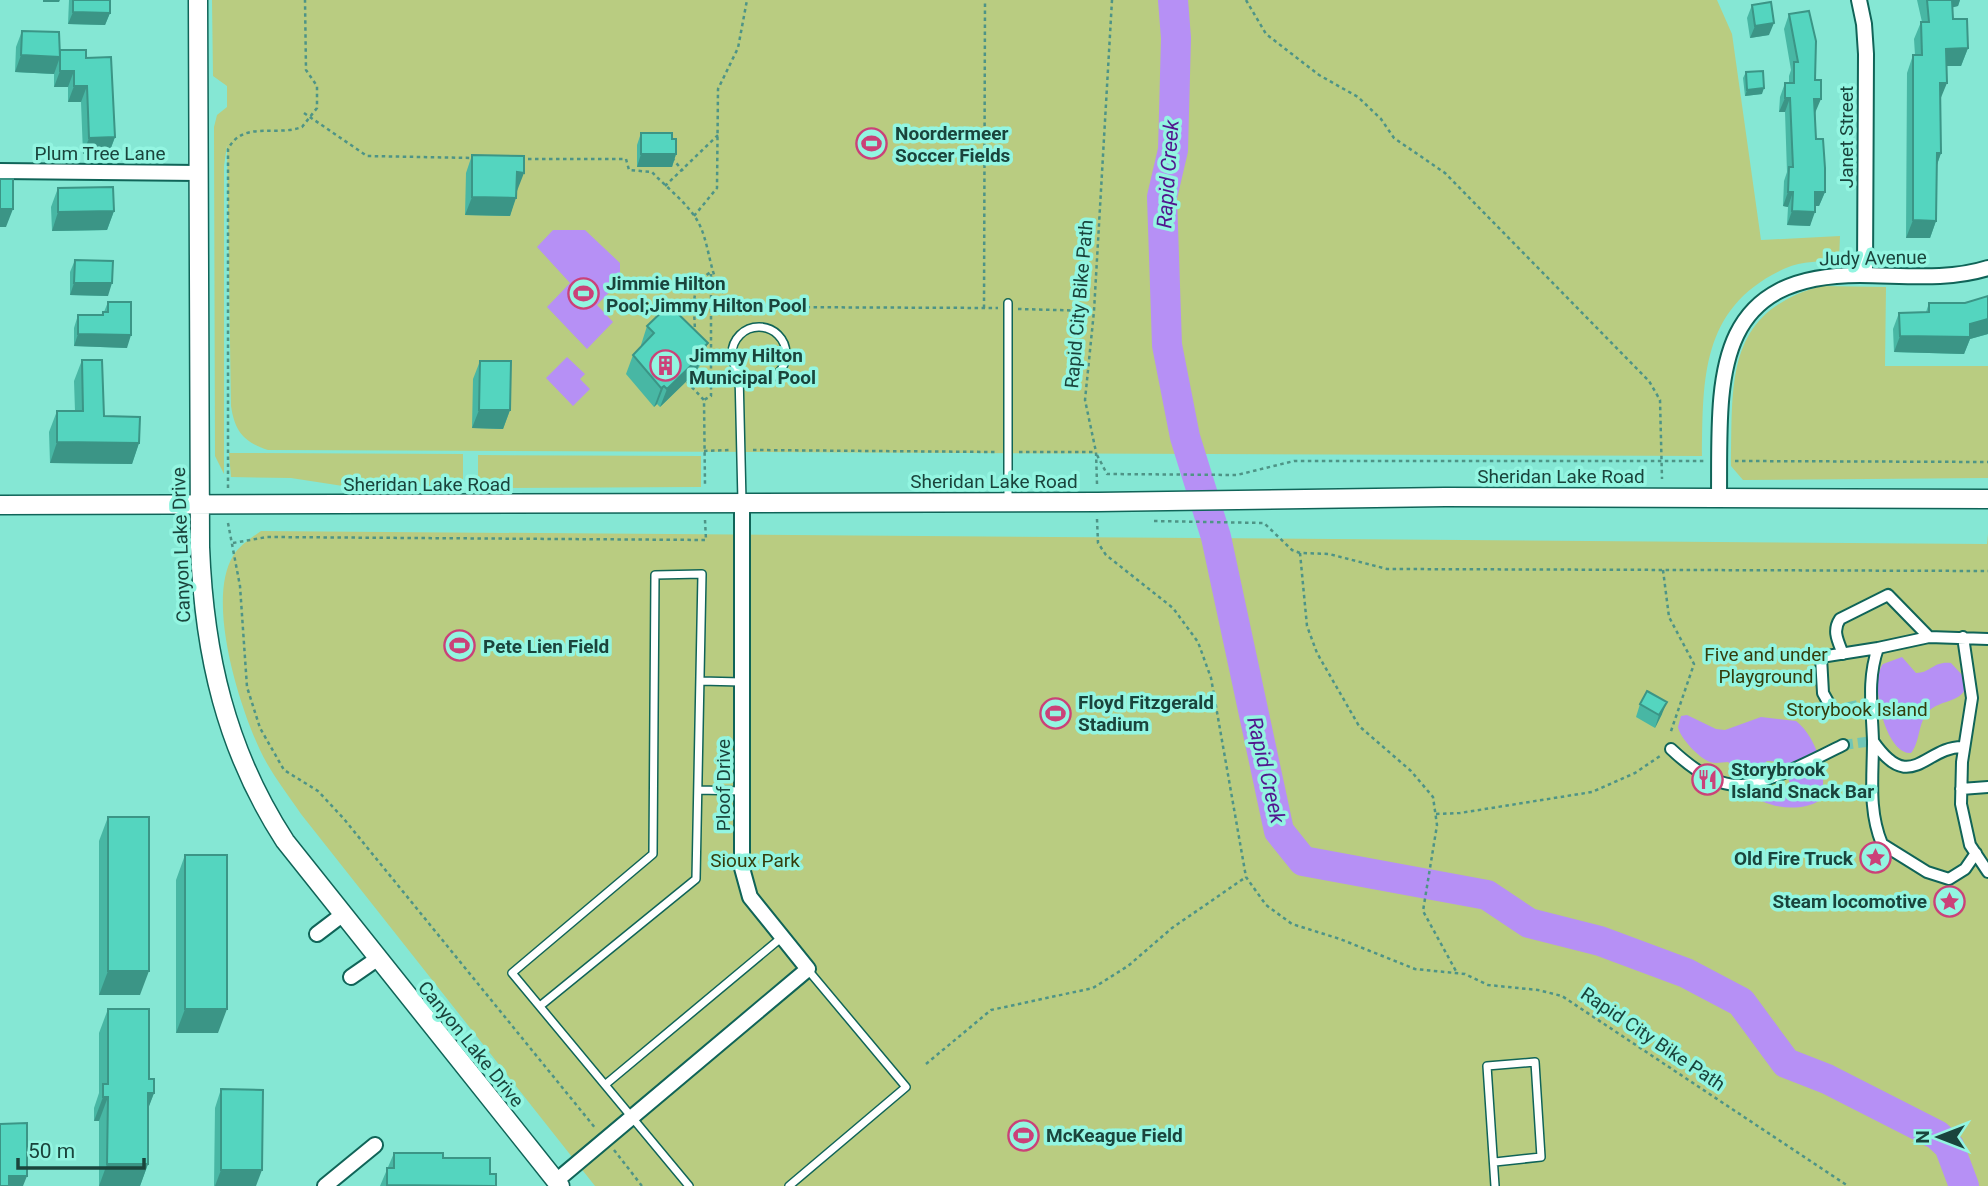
<svg xmlns="http://www.w3.org/2000/svg" width="1988" height="1186" viewBox="0 0 1988 1186" font-family="Roboto,sans-serif">
  <style>
    .green { fill: #b9cc81 }
    .water { fill: #b690f5; fill-rule: evenodd }
    .lines { fill: none; stroke-linecap: round; stroke-linejoin: round }
    .river { stroke: #b690f5; stroke-width: 30 }
    .pedestrian-tunnel { stroke: #70c6b6; stroke-width: 10; stroke-dasharray: 10 5; stroke-linecap: butt }
    .service-casing { stroke: #106458; stroke-width: 10 }
    .pedestrian-casing { stroke: #106458; stroke-width: 14 }
    .minor-casing { stroke: #106458; stroke-width: 18 }
    .tertiary-casing { stroke: #106458; stroke-width: 21 }
    .path { stroke: #4e9486; stroke-width: 2.5; stroke-dasharray: 3.5 3.5; stroke-linecap: butt }
    .service { stroke: #fff; stroke-width: 7 }
    .pedestrian { stroke: #fff; stroke-width: 10 }
    .minor { stroke: #fff; stroke-width: 14 }
    .tertiary { stroke: #fff; stroke-width: 18 }
    .wall { fill: #48b7a4 }
    .shaded-wall { fill: #3b9586 }
    .building { fill: #54d5bf; stroke: #3b9586; stroke-width: 2 }
    .labels { text-anchor: middle; dominant-baseline: central; stroke-width: 7; stroke-linejoin: round; paint-order: stroke }
    .poi-label { font-size: 19px; font-weight: bold; fill: #1a443c; stroke: #93f5e1; text-anchor: start }
    .street-label { font-size: 19px; fill: #1a443c; stroke: #93f5e1 }
    .park-label { font-size: 19px; fill: #343d0c; stroke: #93f5e1 }
    .water-label { font-size: 21px; font-style: italic; fill: #52168e; stroke: #93f5e1 }
  </style>
  <rect width="100%" height="100%" fill="#85e7d4"/>
  <path class="green" d="M212,0H1717L1732,34L1761,240L1840,236L1839,259C1823,262 1801,261 1786,268C1701,306 1703,377 1702,456L268,450C244,442 235,432 231,406L227,145L224,166V474L215,456L214,127L217,115L227,107V86L213,76Z
    M1821,286L1886,287L1885,366H1988V478L1743,480L1731,466C1733,382 1724,313 1821,286Z
    M229,453L463,454V481L459,486L356,488L291,478L231,477Z
    M478,455L701,456V487L482,488L478,483Z
    M261,531L1987,544L1988,534V1186H595L301,814C287,793 270,772 260,750C239,705 206,601 233,556C240,545 250,539 261,531Z"/>
  <path class="water" d="M553,230H585L620,263V281L597,305L613,322L587,349L547,307L570,283L537,247Z
    M567,357L585,374L580,379L590,389L573,406L546,378Z
    M1902,657L1916,673C1931,673 1933,661 1951,663L1964,677L1966,688C1959,703 1940,700 1929,711C1917,723 1921,741 1911,753C1885,755 1869,681 1883,664Z
    M1687,715L1716,729L1725,730L1761,717L1796,721C1815,735 1831,778 1819,801C1798,813 1763,808 1746,790C1737,782 1737,769 1728,762C1722,762 1716,764 1710,762C1699,758 1680,738 1678,727L1681,716ZM1767,761L1783,762L1790,784L1782,792H1774L1764,784L1763,765Z"/>
  <g class="lines">
    <path class="river" d="M1173,0L1176,38L1173,150L1162,197L1167,345L1185,437L1216,537L1279,831L1303,861L1487,895L1529,923L1600,941L1686,973L1741,1002L1786,1063L1827,1079L1937,1135L1949,1146L1964,1186"/>
    <path class="pedestrian-tunnel" d="M1833,711L1870,702
      M1843,745L1873,741"/>
    <defs>
      <path id="service" d="M732 354a27 27 0 1 1 54 0a27 27 0 1 1-54 0Z
        M739,373L742,502
        M1008,501V303
        M700,681L742,682
        M698,790L742,791
        M540,1006L696,879L702,574L655,575L653,854L512,973L689,1186
        M606,1084L781,938
        M1495,1162L1541,1157L1535,1062L1487,1066L1495,1186
        M789,1186L906,1087L808,970"/>
      <path id="pedestrian" d="M1963,637L1972,698L1962,762L1961,804L1970,845L1988,872
        M1878,648L1929,637L1988,639
        M1843,654C1838,641 1832,631 1840,619L1888,595L1929,637
        M1833,711L1823,693L1821,657L1878,648C1867,679 1872,708 1873,741C1873,777 1868,810 1882,844L1927,872L1949,879L1965,869L1976,853
        M1873,741C1911,796 1925,746 1963,747
        M1671,749C1688,765 1712,784 1736,785C1765,786 1817,758 1843,745
        M1961,789L1988,787"/>
      <path id="minor" d="M1859,0L1864,24L1866,54L1865,275
        M0,171L199,173
        M1719,498C1720,383 1708,275 1860,275C1902,275 1947,281 1988,268
        M317,934L342,915
        M351,977L377,959
        M556,1181L808,969L750,897L742,868V503
        M325,1186L375,1145"/>
      <path id="tertiary" d="M198,0L200,547C204,654 226,750 285,841L560,1186
        M0,505L1098,502L1445,497L1988,499"/>
    </defs>
    <use href="#service" class="service-casing"/>
    <use href="#pedestrian" class="pedestrian-casing"/>
    <use href="#minor" class="minor-casing"/>
    <use href="#tertiary" class="tertiary-casing"/>
    <path class="path" d="M1246,0L1266,34L1319,75L1358,97L1381,119L1394,138L1445,173L1649,381L1660,400L1662,479
      M304,113L367,156L473,158
      M672,158L683,171
      M521,159H626L629,170L652,172C666,187 686,202 697,220C715,250 705,299 748,307L998,308
      M665,186L718,135
      M694,216L717,188L718,89L738,48L747,0
      M984,308L985,0
      M1018,309L1094,311
      M695,334C695,310 688,285 711,272V396L704,400
      M687,382L704,400L705,485
      M753,450L995,452
      M704,451L729,450
      M1019,452H1096
      M1097,455L1107,474L1237,475L1294,461H1704
      M1735,461L1988,462
      M1097,484L1096,452L1085,400L1094,311L1112,0
      M228,488V149C243,120 276,137 302,127L317,108V86L306,70L305,0
      M1097,519L1098,543L1106,555L1173,608L1198,642L1211,678L1246,877L1266,905L1292,924L1340,939L1415,969L1465,974L1488,985L1538,990L1562,996L1848,1186
      M1154,521L1264,523L1292,550L1300,553L1329,554L1387,569L1988,571
      M228,523L240,586L247,687L260,728L284,770L318,791L344,819L596,1129
      M233,543L267,537L706,540L705,520
      M1300,553L1307,626L1317,653L1359,726L1411,771L1433,797L1437,825L1423,911L1457,973
      M1663,570L1669,617L1694,664L1670,734
      M1436,814L1460,813L1592,792L1635,773L1660,756
      M926,1064L991,1010L1093,988L1128,966L1172,928L1246,877
      M614,1150L642,1186"/>
    <use href="#service" class="service"/>
    <use href="#pedestrian" class="pedestrian"/>
    <use href="#minor" class="minor"/>
    <use href="#tertiary" class="tertiary"/>
  </g>
  <path class="wall" d="M69,0H110V13L105,25L68,24Z
    M1917,0H1960L1958,6L1953,7V19L1968,48L1961,66H1947L1940,100L1941,153L1937,165L1936,221L1930,238H1906L1907,73L1913,55H1915L1914,39L1921,22H1922Z
    M1752,5L1769,35L1750,38L1747,18Z
    M1789,14L1815,80L1816,139L1825,192L1819,206H1815L1810,226L1787,225L1788,207L1783,206L1784,181L1787,172L1785,112H1779L1780,97L1785,83H1789V76L1791,70L1784,29Z
    M22,31L60,51L86,58L115,137L109,153L83,154L81,102H68V87H54V72V74L15,72L16,47Z
    M1746,72L1762,94L1745,96L1743,78Z
    M641,133L672,139L676,154L672,167H637V145Z
    M472,155L517,191L510,216L465,215L466,173Z
    M58,188L114,211L107,230L52,231L51,207Z
    M75,260L108,296L70,295V272Z
    M1988,296V334L1970,339L1964,354L1894,352L1893,329L1899,313L1926,312L1929,303H1965Z
    M108,302L127,348L74,346V328L78,315H101L103,312H104Z
    M647,326L702,362L696,372L660,407L657,404L654,407L626,374L633,355L642,346L641,345Z
    M82,360L104,416L139,443L132,464L50,463L49,432L57,411H75L74,381Z
    M480,361L510,410L503,429L472,428L473,379Z
    M1640,704L1662,714L1655,728L1636,717Z
    M108,817L140,995H99V841Z
    M185,855L218,1033H176V880Z
    M108,1009L149,1079L154,1093L148,1108V1164L140,1186H99V1121H94V1108L99,1093V1033Z
    M221,1089L256,1186H214L215,1108Z
    M394,1153L443,1158L490,1174L496,1186H380Z"/>
  <path class="shaded-wall" d="M43,0H60L59,2H43Z
    M1949,0H1960L1958,6L1946,9Z
    M73,12L110,13L105,25L68,24Z
    M1774,23L1769,35L1750,38L1755,26Z
    M1968,48L1961,66H1940L1946,49Z
    M21,55L60,57L54,74L15,72Z
    M60,71H74L68,87H54Z
    M1940,83H1947L1940,100Z
    M74,86H87L81,102H68Z
    M1764,88L1762,94L1745,96L1747,90Z
    M1785,98H1790L1785,112H1779Z
    M1814,99H1821L1815,113H1809Z
    M115,137L109,153L83,154L89,138Z
    M1937,153H1941L1935,170Z
    M641,154H676L672,167H637Z
    M517,172L524,173L517,191H510Z
    M1788,192H1793L1788,207L1783,206Z
    M1815,192H1825L1819,206H1810Z
    M472,197L516,198L510,216L465,215Z
    M0,209H13L6,227H0Z
    M114,211L107,230L52,231L58,212Z
    M1792,211L1815,212L1810,226L1787,225Z
    M1913,220L1936,221L1930,238H1906Z
    M74,283H112L108,296L70,295Z
    M1988,319V334L1970,339L1964,354L1894,352L1900,336L1970,324Z
    M78,334L131,335L127,348L74,346Z
    M708,343L696,372L660,407L667,389Z
    M664,386L657,404L654,407L661,388Z
    M479,410H510L503,429L472,428Z
    M57,442L139,443L132,464L50,463Z
    M1667,702L1662,714L1655,728L1659,715Z
    M108,971H149L140,995H99Z
    M185,1009H227L218,1033H176Z
    M148,1093H154L145,1117Z
    M103,1097H108L99,1121H94Z
    M107,1164H148L140,1186H99Z
    M221,1170H262L256,1186H215Z
    M9,1176H27L23,1186H5Z
    M387,1185H426V1186H386Z"/>
  <path class="building" d="M73,0H110V13L73,12Z
    M1927,0H1952L1953,19H1967L1968,48L1946,49L1947,83H1940L1941,153H1937L1936,221L1913,220V55H1922L1921,22H1929Z
    M1771,2L1774,23L1755,26L1752,5Z
    M1809,11L1816,41L1815,80H1821V99H1814L1816,139H1823L1825,168V192H1815V212L1792,211L1793,192H1788L1789,167H1793L1790,98H1785V83H1794V62H1798L1789,14Z
    M22,31L59,32L60,57L21,55Z
    M60,50H86V58L111,57L115,137L89,138L87,86H74V71H60Z
    M1763,71L1764,88L1747,90L1746,72Z
    M641,133H672V139H676V154H641Z
    M472,155L524,156V173L517,172L516,198L472,197Z
    M0,179H13V209H0Z
    M113,187L114,211L58,212V188Z
    M75,260L113,261L112,283H74Z
    M1988,296V319L1970,324V337L1900,336L1899,313L1929,312V303H1965Z
    M108,302H131V335L78,334V315H103V312H108Z
    M669,305L708,343L700,351L703,354L667,389L664,386L661,388L633,355L654,333L647,326Z
    M82,360H102L104,416L140,417L139,443L57,442V411H83Z
    M480,361H511L510,410H479Z
    M1647,691L1667,702L1659,715L1640,704Z
    M108,817H149V971H108Z
    M185,855H227V1009H185Z
    M108,1009H149V1079H154V1093H148V1164H107L108,1097H103V1084H108Z
    M221,1089L263,1090L262,1170H221Z
    M27,1123V1176H9V1186H0V1124Z
    M394,1153H443V1158H490V1174H496V1186L387,1185V1168H394Z"/>
  <defs>
    <symbol id="stadium-ring" viewBox="-11 -11 22 22"><circle r="9.5" fill="#93f5e1" stroke="#cb4178" stroke-width="1.5"/><path d="M0-5a6.5 5 0 1 0 0 10a6.5 5 0 1 0 0-10ZM-3.5-1.8h7v3.6h-7Z" fill="#cb4178"/></symbol>
    <symbol id="building-ring" viewBox="-11 -11 22 22"><circle r="9.5" fill="#93f5e1" stroke="#cb4178" stroke-width="1.5"/><path d="M-4-6H4V6H1V3H-1V6H-4ZM-2.5-4.3h1.7v1.8h-1.7ZM.8-4.3h1.7v1.8H.8ZM-2.5-1h1.7V.8h-1.7ZM.8-1h1.7V.8H.8Z" fill="#cb4178"/></symbol>
    <symbol id="restaurant-ring" viewBox="-11 -11 22 22"><circle r="9.5" fill="#93f5e1" stroke="#cb4178" stroke-width="1.5"/><path d="M-5-6h1v4h1v-4h1v4h1v-4h1v5L-1.5 .5V6h-2V.5L-5-1ZM5-6V6H3V1.5H1.5Q1.5-4 5-6Z" fill="#cb4178"/></symbol>
    <symbol id="sight-ring" viewBox="-11 -11 22 22"><circle r="9.5" fill="#93f5e1" stroke="#cb4178" stroke-width="1.5"/><path d="M0-6L1.8-2.2L6-1.7L2.9 1.2L3.7 5.4L0 3.3L-3.7 5.4L-2.9 1.2L-6-1.7L-1.8-2.2Z" fill="#cb4178"/></symbol>
  </defs>
  <g fill-rule="evenodd">
    <use href="#stadium-ring" x="854" y="126" width="35" height="35"/>
    <use href="#stadium-ring" x="566" y="276" width="35" height="35"/>
    <use href="#building-ring" x="648" y="348" width="35" height="35"/>
    <use href="#stadium-ring" x="442" y="628" width="35" height="35"/>
    <use href="#stadium-ring" x="1038" y="696" width="35" height="35"/>
    <use href="#restaurant-ring" x="1690" y="762" width="35" height="35"/>
    <use href="#sight-ring" x="1858" y="840" width="35" height="35"/>
    <use href="#sight-ring" x="1932" y="884" width="35" height="35"/>
    <use href="#stadium-ring" x="1006" y="1118" width="35" height="35"/>
  </g>
  <g class="labels">
    <g class="poi-label">
      <text x="895" y="133">Noordermeer<tspan x="895" dy="22">Soccer Fields</tspan></text>
      <text x="606" y="283">Jimmie Hilton<tspan x="606" dy="22">Pool;Jimmy Hilton Pool</tspan></text>
      <text x="689" y="355">Jimmy Hilton<tspan x="689" dy="22">Municipal Pool</tspan></text>
      <text x="483" y="646">Pete Lien Field</text>
      <text x="1078" y="702">Floyd Fitzgerald<tspan x="1078" dy="22">Stadium</tspan></text>
      <text x="1731" y="769">Storybrook<tspan x="1731" dy="22">Island Snack Bar</tspan></text>
      <text x="1853" y="858" text-anchor="end">Old Fire Truck</text>
      <text x="1927" y="901" text-anchor="end">Steam locomotive</text>
      <text x="1046" y="1135">McKeague Field</text>
    </g>
    <g class="street-label">
      <text transform="translate(1846 137) rotate(-90)">Janet Street</text>
      <text x="100" y="153">Plum Tree Lane</text>
      <text transform="translate(1873 258) rotate(-1)">Judy Avenue</text>
      <text transform="translate(1079 304) rotate(-85)">Rapid City Bike Path</text>
      <text x="1561" y="476">Sheridan Lake Road</text>
      <text x="994" y="481">Sheridan Lake Road</text>
      <text x="427" y="484">Sheridan Lake Road</text>
      <text transform="translate(181 545) rotate(-92)">Canyon Lake Drive</text>
      <text transform="translate(723 785) rotate(-90)">Ploof Drive</text>
      <text transform="translate(1653 1039) rotate(34)">Rapid City Bike Path</text>
      <text transform="translate(471 1044) rotate(51)">Canyon Lake Drive</text>
    </g>
    <g class="park-label">
      <text x="1766" y="654">Five and under<tspan x="1766" dy="22">Playground</tspan></text>
      <text x="1857" y="709">Storybook Island</text>
      <text x="755" y="860">Sioux Park</text>
    </g>
    <g class="water-label">
      <text transform="translate(1168 174) rotate(-86)">Rapid Creek</text>
      <text transform="translate(1266 770) rotate(77)">Rapid Creek</text>
    </g>
  </g>
  <g transform="translate(1939 1137) rotate(270)" stroke="#93f5e1" stroke-width="5" paint-order="stroke">
  <path d="M0-5L12 26L0 18L-12 26Z" fill="#1a443c"/>
  <text y="-10" font-size="19" font-weight="bold" text-anchor="middle" fill="#1a443c">N</text>
  </g>
  <path d="M18 1158v10h126v-10" fill="none" stroke="#1a443c" stroke-width="3.5"/>
  <text x="28" y="1158" font-size="21" fill="#1a443c" stroke="#93f5e1" stroke-width="5" paint-order="stroke">50 m</text>
</svg>
